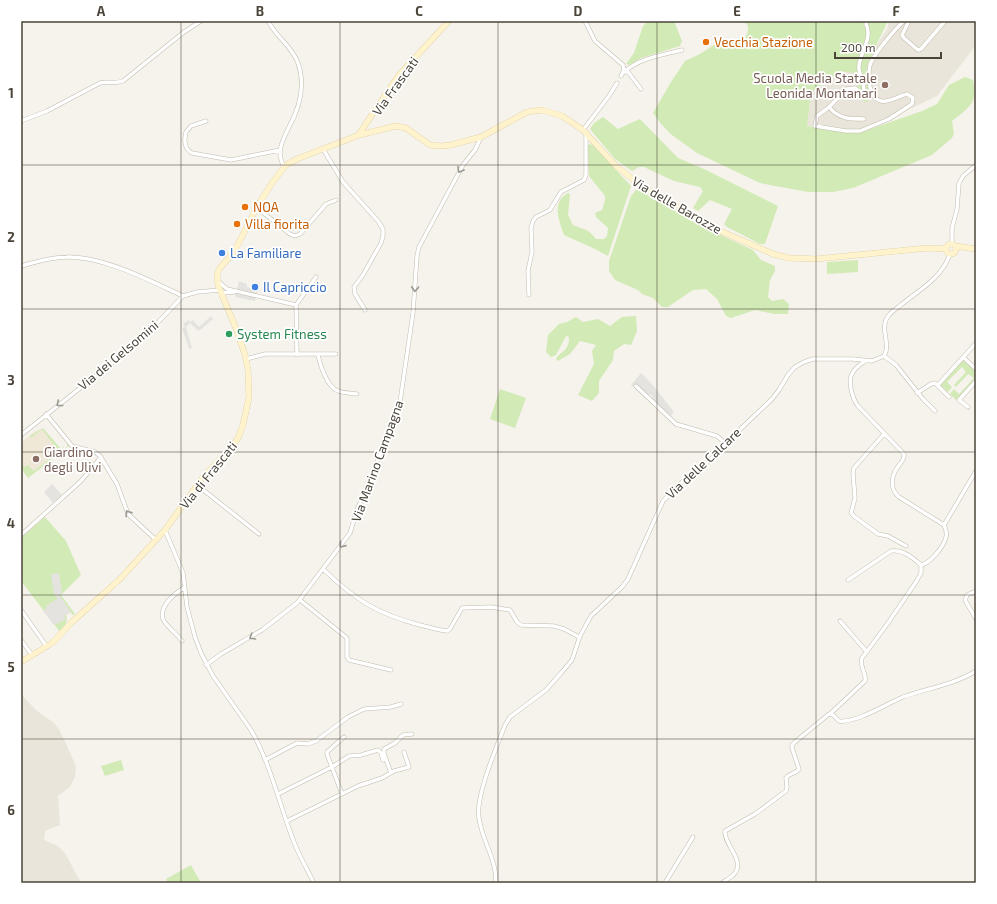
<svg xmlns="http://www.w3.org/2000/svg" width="997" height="904" viewBox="0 0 997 904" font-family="'Exo 2',sans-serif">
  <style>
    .residential { fill: #eae5da }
    .education { fill: #efe8d6 }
    .green { fill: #d2eab5 }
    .parking { fill: #e5e3e0 }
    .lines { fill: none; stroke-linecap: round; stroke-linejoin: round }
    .minor-casing { stroke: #c2bbae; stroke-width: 4.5 }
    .secondary-casing { stroke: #d6c79b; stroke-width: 6 }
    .minor { stroke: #fff; stroke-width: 3.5 }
    .secondary { stroke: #fff3cd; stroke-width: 5.5 }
    .oneway { stroke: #9c9892 }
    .grid { fill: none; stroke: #4b4439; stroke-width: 1; stroke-opacity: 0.55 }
    .food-dot { fill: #e8710a; stroke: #fff; stroke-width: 1.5 }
    .education-dot { fill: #8d6e63; stroke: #fff; stroke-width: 1.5 }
    .shop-dot { fill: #3f7fe0; stroke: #fff; stroke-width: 1.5 }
    .leisure-dot { fill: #2e9e5b; stroke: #fff; stroke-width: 1.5 }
    .labels { text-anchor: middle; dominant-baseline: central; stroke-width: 3.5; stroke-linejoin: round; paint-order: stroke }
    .food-label { font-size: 13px; fill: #c56008; stroke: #fff; text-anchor: start }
    .education-label { font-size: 13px; fill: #785e54; stroke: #fff; text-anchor: end }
    .street-label { font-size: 13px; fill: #4b4439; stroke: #fff }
    .shop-label { font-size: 13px; fill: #366cbe; stroke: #fff; text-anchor: start }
    .leisure-label { font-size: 13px; fill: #27864d; stroke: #fff; text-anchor: start }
    .neatline { fill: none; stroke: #4b4439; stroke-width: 1.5 }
    .grid-label { font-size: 13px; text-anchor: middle; font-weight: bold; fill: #4b4439 }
  </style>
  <rect width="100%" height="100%" fill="#f6f3ec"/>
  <path class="residential" d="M889,21H976V45L937,96L859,133L807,126L811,93L840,73L866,62L887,29Z
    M21,694L36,710L54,723L59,729L76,766L75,777L70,787L58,796L60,825L45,831L44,840L58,846L65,853L81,883H21Z"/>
  <path class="education" d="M43,428L62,451L28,478L21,468V443L34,432Z"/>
  <path class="green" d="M648,21H674L682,41L680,46L641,58L630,65L626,64L634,53L643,26Z
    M741,21H888L868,62L866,76L870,100L865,102L859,97L857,81L854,73L840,71L811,93L807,126L859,133L922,111L937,104L949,85L965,77L973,80C978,104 969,107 952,121L954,134L952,138L932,155L853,188L833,192H808L760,183L697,153L672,135L661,124L653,113L671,82L685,61L700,54L717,43L745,38C748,33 749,29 747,24Z
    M603,117L618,129L640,119L678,158L704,169L778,206L765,244H760L727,227L724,224L732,209L710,200L698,211L693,208L703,191L700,187L674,181L644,167H639L632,171L615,159L590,129L594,123Z
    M590,144L594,146L631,186L608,256L593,248L564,235C559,221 551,202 568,193L570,194L568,215L573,225C584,230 588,228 596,239H604L607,236L608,228L596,217L595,213L602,210L605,200V196L589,176L588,145Z
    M636,190L641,191L699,225L753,250L761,260L775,266V271L770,280L768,297L772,301L783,299L789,304L788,314H774L755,310L731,318L726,316L717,299L706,289L693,290L668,307H662L653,298L642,294L638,290L615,280L609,271V261L631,196Z
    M858,260V272L827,274V262Z
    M636,316L637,331L631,345L624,344L614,351L613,360L599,381V393L592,401L578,395L594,364L592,351L596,345L580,341L570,354L558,361L556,359C561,350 569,352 569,337L566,336L556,355L551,357L546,352L548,335L559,324L567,322L576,317L583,322L598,319L610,326L622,317Z
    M963,360L976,372V378L956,400L950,394L954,389L959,394L974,378L968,374L956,387L954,385L966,372L962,367L947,382L952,387L948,392L940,385Z
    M500,389L526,398L515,428L490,419Z
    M43,428L61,449L63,447L65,449L67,447V444L69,446L28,478L21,468V463L24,467L28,465L34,471L59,452L42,429L31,438L30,436Z
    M45,517L66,541L81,575L61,595L75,614L72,615L71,612L66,615C69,622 64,626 60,632L21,581V538Z
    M121,760L124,770L105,776L101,766Z
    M191,865L201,883H168L166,879Z"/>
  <path class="parking" d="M239,281L247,284V287L258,290L255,301L235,297Z
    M211,316L213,319L199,331L197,330L190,323L186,327L192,348L189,349L182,328L185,327L183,324L188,320L190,322L193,320L199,327Z
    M641,373L652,384L674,412L671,416L652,399L653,397L650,394L645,398L631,385Z
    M52,484L62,495L53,503L44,492Z
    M59,573L62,594H59L60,596L71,612L64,616L66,619L54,625L43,611L47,608L46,606L57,599V597L54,595L51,575L52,574Z"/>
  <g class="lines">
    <defs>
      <path id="minor" d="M268,21C276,37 292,46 298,63C306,86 300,107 289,127C285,135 280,144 280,153C280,158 282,163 284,168
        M585,21L595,41L623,65L624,70L621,76
        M867,21L866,24C873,38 860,52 859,66C858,71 861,74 862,79C864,84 864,89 864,95L868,96L872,95
        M909,21L902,35L904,38L918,50L921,49L945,21
        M624,72H628L641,89
        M623,73C639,58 662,55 682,50
        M864,95L855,88L847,89L828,108L817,116L815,126L846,131H860L889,119L912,104L913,98L907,94C899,96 889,103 881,101C874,99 872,93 870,87C869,80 868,72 870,65C873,55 896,28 904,21
        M829,107C839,119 849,119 864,119
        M21,121L47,111L100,83C108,81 115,84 123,81L184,32L201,21
        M206,121L191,126L186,132C184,140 184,149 192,153L231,160L280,150
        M583,130L609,96L617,83
        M323,149L343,182L378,221L383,229V236L381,243L363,275L354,287L355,294L365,310
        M256,207L290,234L295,236L300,234L326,204L336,200
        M952,244V228L957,209L959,183L963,176L976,165
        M21,266C36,262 51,257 67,257C103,256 150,281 183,296
        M218,281L227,289L296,305
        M222,293L234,292
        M529,295L528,271L532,252L531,228L533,221L536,217L550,210L561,192L584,180L586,175V133
        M297,355L296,305L316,277
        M318,355C320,365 327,387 338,391C343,393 351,393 357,394
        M884,356L896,365L923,399L935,411
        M963,357L976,369
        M246,359L265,354H336
        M865,361C861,364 856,367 853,372C847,380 852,398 858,406L904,454C905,460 900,463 897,468C891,477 890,490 899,497L944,525
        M938,385L976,343
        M636,386L676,424L717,436L725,443
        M917,393L931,384L935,383L949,397
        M968,407L959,400L976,381
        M46,414L72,446L95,452L100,456L117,484L128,514L156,540
        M884,434L854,468L853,474L855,498L851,513L855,517L878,534L888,536L906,546
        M21,435L142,339L183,296L197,292L220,290
        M197,485L259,534
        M165,530L183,573L187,607L195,637L201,653L213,676L251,730C272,766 280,809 296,847C301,859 308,871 314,883
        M21,535L81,481L101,457
        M323,569C354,599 377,614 420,625C429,627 438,630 447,631L450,629L462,608L491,607L510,610L517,622L521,625L554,626L564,629L579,637
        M848,580L891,551C903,549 913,558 921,565
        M976,591L967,595L965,600L976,619
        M300,600L347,638V657L349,660L391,670
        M21,610L47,647
        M840,621L867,652
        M21,640L32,655
        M182,641C178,635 165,625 163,619C159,606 175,593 184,588
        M206,665L221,654L262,630L297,603L350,533L358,507L371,481L383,445L400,402L413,313L417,256L419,247L463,165L475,150L481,137
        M830,714L865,681C867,673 859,667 862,658L888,623L916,582L921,573V565C930,563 944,547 946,537C947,533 946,529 944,525L976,471
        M265,760L297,743L308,744L316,741L348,717L364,709L391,707L401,704
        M391,773L384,754V749L395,743L403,735L412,734
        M278,794L332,767L349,756L361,755L378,750L381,753L383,760
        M342,794L327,754V752L344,737
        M287,821L358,786L382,778L394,771L409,767L404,752
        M496,883C497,860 482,841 479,818C475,797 497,746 505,725L510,717L546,690L562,672L572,660L580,636L591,616L622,587L628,579L663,501L682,482L710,460L730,439L772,399L779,390L788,375L795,367L804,362L813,359H853L872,361L884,356C892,344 878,328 889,315C892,311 897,308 901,305C919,290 942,278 950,254
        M665,883L693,837
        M722,883C726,880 732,877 735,873C745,860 723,843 725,831L755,814L786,791L787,787L786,778C789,773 796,774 799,769L792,748V745L795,742L829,714L833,715L839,721C857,723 886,704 903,697C928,688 953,685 976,671"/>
      <path id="secondary" d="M359,134L399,75L449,21
        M946 249a5 5 0 1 1 10 0a5 5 0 1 1-10 0Z
        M955,246L976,249
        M21,662L52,643L72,622L120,579L165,530L203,477L231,448L238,438L243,425L249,397L248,370L245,355L237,331L218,285L217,274L220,268L234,252L258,205L272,183L286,165L297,159L359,135L396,126L406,128L430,145L441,146L451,145L481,137L527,112L542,110L562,116L583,130L616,166L643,187L718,230L773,254L789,258L816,259L928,248L946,249"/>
    </defs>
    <use href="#minor" class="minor-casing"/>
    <use href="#secondary" class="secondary-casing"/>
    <use href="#minor" class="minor"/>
    <use href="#secondary" class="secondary"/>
  </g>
  <defs><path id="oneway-chevron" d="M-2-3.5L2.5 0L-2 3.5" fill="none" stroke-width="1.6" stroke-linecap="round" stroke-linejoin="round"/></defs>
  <g class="oneway">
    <use href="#oneway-chevron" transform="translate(460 170) rotate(119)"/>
    <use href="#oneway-chevron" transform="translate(415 289) rotate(93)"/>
    <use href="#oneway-chevron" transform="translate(59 404) rotate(141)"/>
    <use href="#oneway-chevron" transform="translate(128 513) rotate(-123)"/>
    <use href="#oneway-chevron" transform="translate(342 545) rotate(129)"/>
    <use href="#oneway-chevron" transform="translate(252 637) rotate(149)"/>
  </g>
  <path class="grid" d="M181,21V883M340,21V883M498,21V883M657,21V883M816,21V883M21,165H976M21,309H976M21,452H976M21,595H976M21,739H976"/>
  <g class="food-dot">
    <circle cx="706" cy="42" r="4"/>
    <circle cx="245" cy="207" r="4"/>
    <circle cx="237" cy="224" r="4"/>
  </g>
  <g class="education-dot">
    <circle cx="885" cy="85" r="4"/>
    <circle cx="36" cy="459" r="4"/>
  </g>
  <g class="shop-dot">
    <circle cx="222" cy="253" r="4"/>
    <circle cx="255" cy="287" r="4"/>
  </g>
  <circle class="leisure-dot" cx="229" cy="334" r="4"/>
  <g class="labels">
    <g class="food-label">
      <text x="714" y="42">Vecchia Stazione</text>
      <text x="253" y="207">NOA</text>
      <text x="245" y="224">Villa fiorita</text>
    </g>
    <g class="education-label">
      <text x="877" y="78">Scuola Media Statale<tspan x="877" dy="15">Leonida Montanari</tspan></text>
      <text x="44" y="452" text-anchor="start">Giardino<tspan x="44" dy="15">degli Ulivi</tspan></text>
    </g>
    <g class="street-label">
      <text transform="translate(395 86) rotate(-54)">Via Frascati</text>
      <text transform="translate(677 205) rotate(30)">Via delle Barozze</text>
      <text transform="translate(118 355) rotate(-40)">Via dei Gelsomini</text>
      <text transform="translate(377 461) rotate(-70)">Via Marino Campagna</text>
      <text transform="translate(703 463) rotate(-43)">Via delle Calcare</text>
      <text transform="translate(208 475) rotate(-51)">Via di Frascati</text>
    </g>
    <g class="shop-label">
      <text x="230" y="253">La Familiare</text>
      <text x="263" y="287">Il Capriccio</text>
    </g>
    <g class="leisure-label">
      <text x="237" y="334">System Fitness</text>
    </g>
  </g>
  <rect width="997" height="904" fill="none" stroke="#ffffff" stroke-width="44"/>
  <path d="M835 52v6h106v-6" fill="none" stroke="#4b4439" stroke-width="2"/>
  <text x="841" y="52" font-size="12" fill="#4b4439" stroke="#ffffff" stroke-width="3" paint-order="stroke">200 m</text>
  <rect x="22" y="22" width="953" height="860" class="neatline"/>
  <g class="grid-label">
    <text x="101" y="16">A</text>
    <text x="260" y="16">B</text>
    <text x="419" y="16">C</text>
    <text x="578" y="16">D</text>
    <text x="737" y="16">E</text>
    <text x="896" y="16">F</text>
    <text x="11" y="98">1</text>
    <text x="11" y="242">2</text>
    <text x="11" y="385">3</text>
    <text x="11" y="528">4</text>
    <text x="11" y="672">5</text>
    <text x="11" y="815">6</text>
  </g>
</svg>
